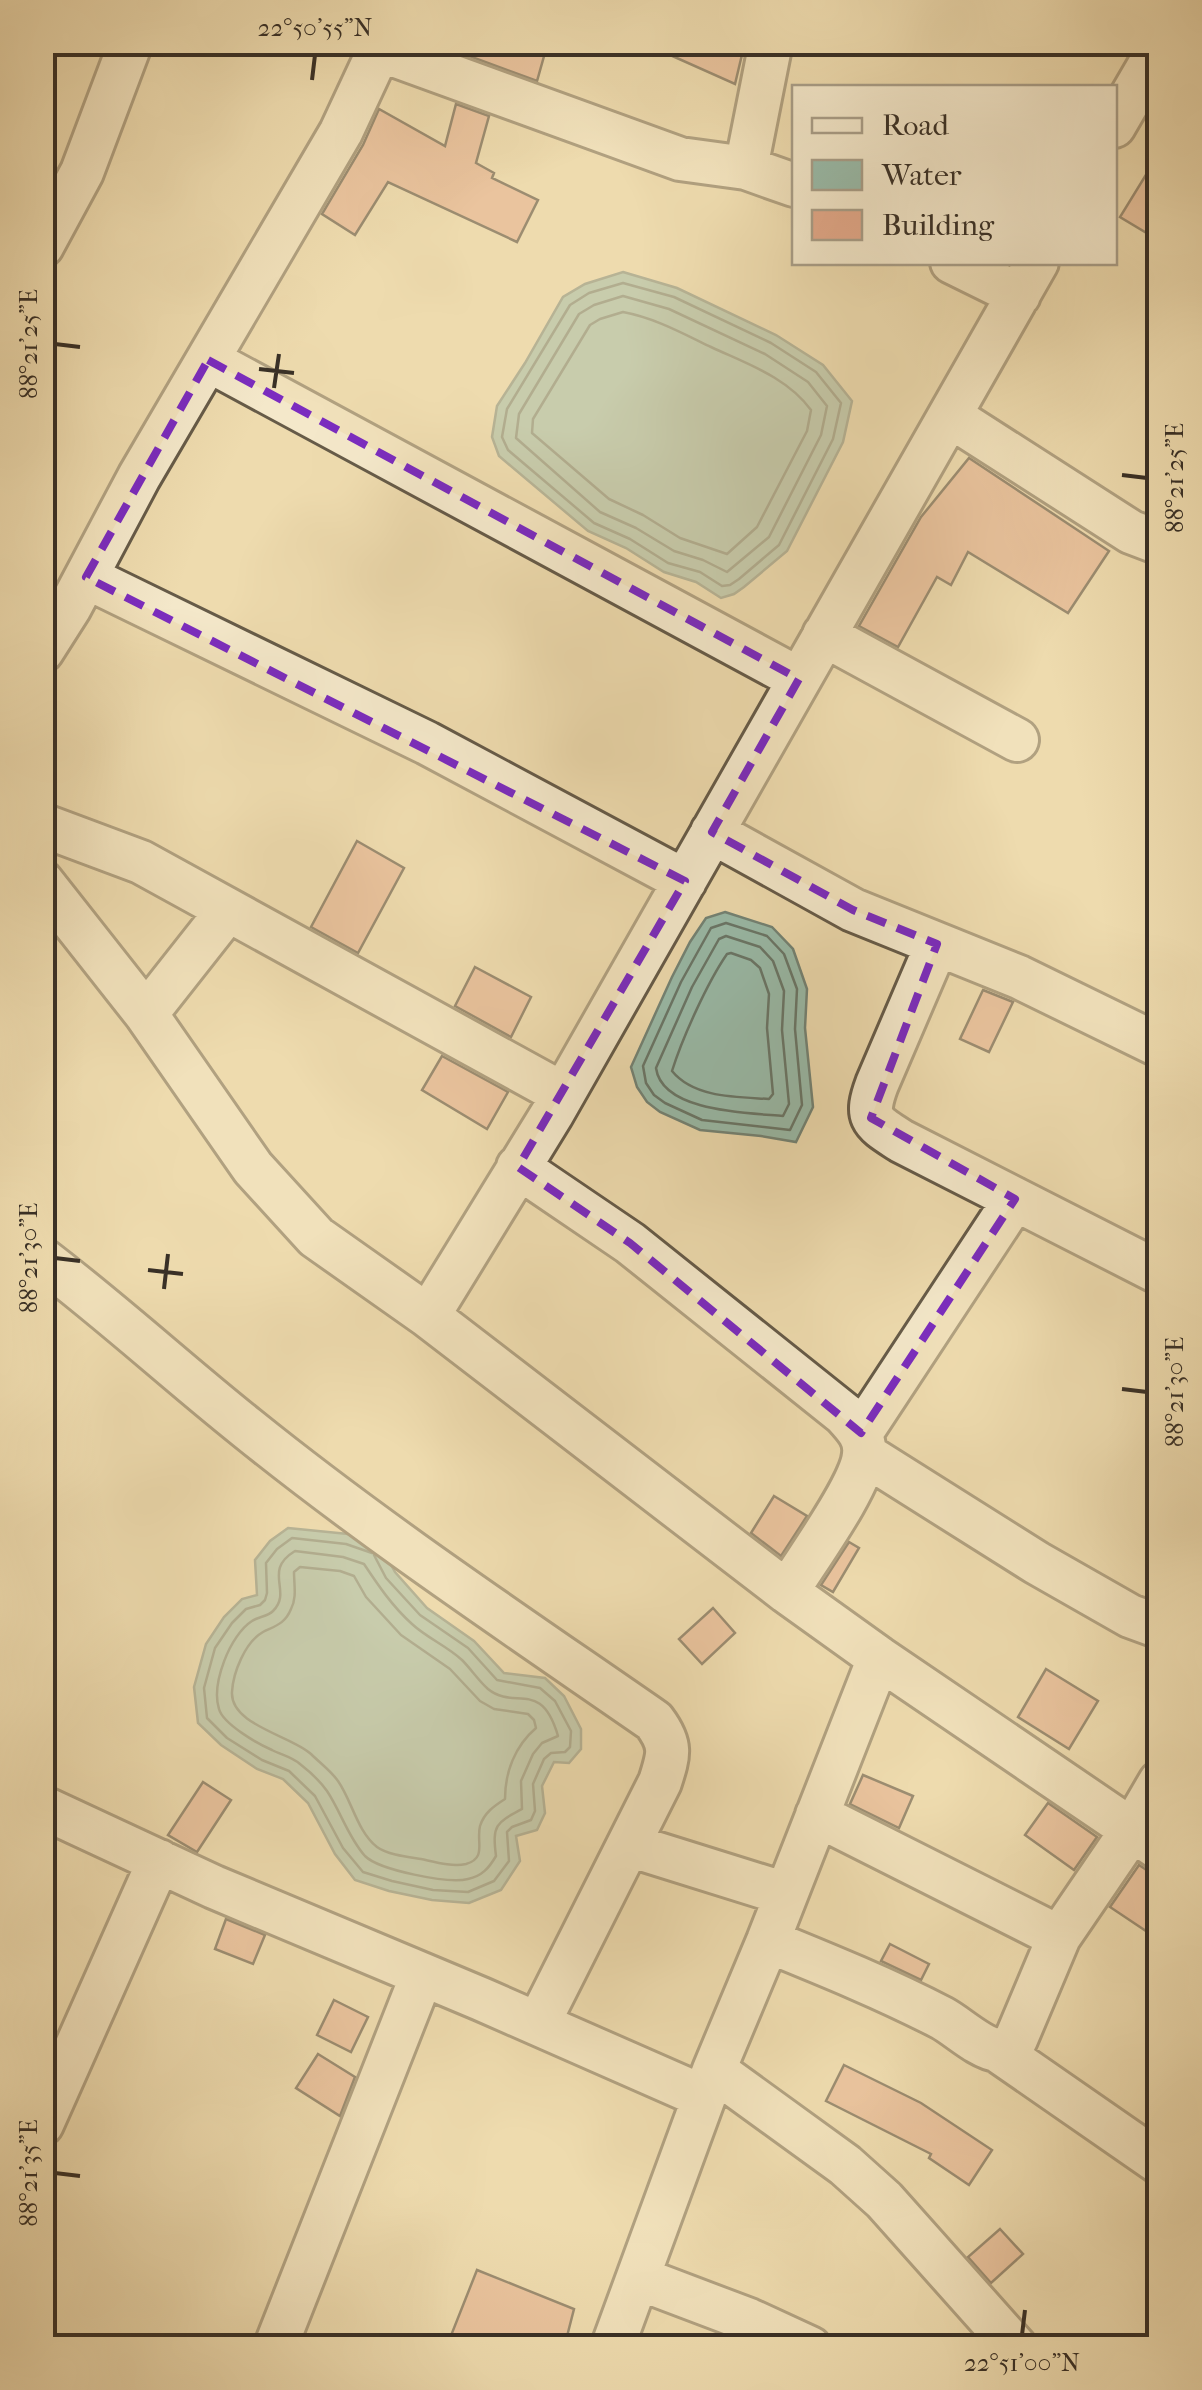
<svg xmlns="http://www.w3.org/2000/svg" width="1202" height="2390" viewBox="0 0 1202 2390" font-family="'IM FELL French Canon',serif">
  <style>
    .water { fill: #99bba9; stroke: #738375; stroke-width: 2.5 }
    .lines { fill: none; stroke-linecap: round; stroke-linejoin: round }
    .shore { stroke: #697668; stroke-width: 2.5 }
    .building { fill: #e4a98a; stroke: #393026; stroke-width: 2.5 }
    .minor-casing { stroke: #665b48; stroke-width: 48 }
    .minor { stroke: #f4e8ca; stroke-width: 42 }
    .marked { fill: none; stroke: #7b2cbf; stroke-width: 8; stroke-dasharray: 20 12; stroke-linejoin: round }
    .ticks { fill: none; stroke: #393026; stroke-width: 4 }
    .neatline { fill: none; stroke: #393026; stroke-width: 4 }
    .ticks-label { font-size: 25px; text-anchor: middle; fill: #393026 }
  </style>
  <rect width="100%" height="100%" fill="#eedbae"/>
  <filter id="stains"><feTurbulence type="fractalNoise" baseFrequency=".002" numOctaves="4"/><feColorMatrix values="0 0 0 0 .2 0 0 0 0 .09 0 0 0 0 .02 0 0 0 .5 -.17"/></filter>
  <radialGradient id="worn" r=".72"><stop offset=".6" stop-color="#630" stop-opacity="0"/><stop offset="1" stop-color="#630" stop-opacity=".3"/></radialGradient>
  <path class="water" d="M623,272L677,288L776,335L823,365L852,401L843,442L787,551L744,587L734,594L721,598L696,582L664,572L626,548L588,531L499,456L492,437L497,406L525,363L563,297L585,284Z
    M725,912L772,927L793,949L807,989L805,1028L813,1107L796,1142L761,1136L700,1130L660,1112L647,1102L637,1087L631,1067L672,977L690,942L706,918Z
    M288,1528L348,1534L381,1546L395,1572L427,1608L474,1641L504,1673L545,1678L564,1696L581,1729V1749L569,1763L554,1762L542,1786L545,1813L537,1830L516,1836L520,1861L501,1890L469,1903L432,1900L389,1891L355,1880L335,1854L308,1803L283,1779L257,1769L221,1745L198,1723L194,1687L206,1644L224,1617L242,1599L257,1595L255,1560L270,1541Z"/>
  <g class="lines">
    <path class="shore" d="M623,283L674,297L771,343L816,372L841,403L833,439L779,545L739,579L730,585L722,586L700,572L668,563L630,539L594,523L508,450L502,437L507,409L570,305L589,293Z
      M623,296L669,309L765,354L808,382L827,406L821,435L769,537L727,572L703,560L674,551L636,528L600,512L516,438L519,414L579,314L594,305Z
      M623,312C655,318 682,333 711,347C747,364 787,377 811,410L807,431L757,527L727,554L680,538L643,515L609,499L532,433L533,419L590,325L600,319Z
      M726,923L767,936L784,954L797,989L795,1029L802,1105L790,1130L702,1120L665,1103L654,1095L646,1083L643,1066L681,982L711,928Z
      M726,936L760,947L773,961L784,991L782,1030L789,1104L783,1116C748,1113 662,1112 656,1068L692,987L719,939Z
      M731,953L751,960L760,968L769,994L767,1028L773,1094L769,1099C737,1097 694,1098 672,1071C682,1039 707,983 727,954Z
      M295,1551L343,1557L364,1564C378,1585 392,1606 412,1624C427,1638 447,1646 462,1660C471,1669 478,1680 488,1689C515,1711 541,1678 558,1736L542,1743L533,1754L521,1781L522,1809C496,1823 492,1825 496,1856C489,1868 482,1876 468,1879C448,1884 379,1870 365,1856C348,1837 341,1812 327,1791C320,1781 309,1771 300,1764C292,1757 282,1755 272,1750C258,1744 223,1724 219,1709C211,1684 230,1635 252,1621C259,1616 267,1617 273,1611C293,1591 262,1571 295,1551Z
      M372,1553L346,1544L292,1538L277,1549L266,1563L267,1593L265,1600L260,1605L246,1609L232,1623L215,1648L204,1688L207,1718L227,1738L262,1760L289,1771L315,1796L343,1848L363,1872L392,1881L433,1890L468,1892L494,1881L509,1861L507,1832L512,1827L531,1820L535,1811L533,1784L544,1759L551,1753L565,1752L570,1747L571,1731L555,1701L540,1688L497,1680L468,1648L420,1615L386,1578L374,1555
      M300,1567L340,1571L354,1576L366,1597L401,1635L450,1669L480,1701L494,1709L528,1714L534,1720L536,1728C515,1746 505,1772 505,1799C494,1806 484,1813 480,1826C476,1842 487,1858 466,1864C452,1867 435,1862 421,1859C408,1857 388,1855 377,1847C357,1831 352,1801 338,1781C331,1771 320,1763 311,1754C292,1736 230,1725 232,1692C233,1673 245,1642 263,1632C275,1626 285,1624 291,1609C297,1598 294,1585 294,1572Z"/>
  </g>
  <path class="building" d="M473,42H548L537,81L469,56Z
    M641,42H745L735,84Z
    M456,104L489,116L476,163L494,173L492,178L538,200L517,242L388,182L355,235L322,214L363,145L379,109L445,146Z
    M1160,152V241L1120,217Z
    M969,458L1109,551L1068,613L968,552L951,585L937,577L898,647L859,626L921,517Z
    M357,841L404,868L358,953L311,927Z
    M475,967L531,997L511,1037L455,1006Z
    M983,990L1013,1002L989,1052L960,1039Z
    M442,1056L508,1092L487,1129L422,1090Z
    M774,1496L807,1516L781,1556L751,1533Z
    M849,1542L859,1548L833,1592L821,1585Z
    M713,1608L735,1633L702,1664L679,1639Z
    M1046,1669L1098,1701L1069,1749L1018,1717Z
    M863,1775L913,1796L899,1828L850,1804Z
    M203,1782L231,1800L197,1852L168,1835Z
    M1048,1803L1097,1837L1074,1870L1025,1835Z
    M1139,1865L1160,1879V1911L1146,1931L1110,1907Z
    M226,1919L265,1935L253,1964L215,1949Z
    M890,1944L929,1964L921,1980L881,1961Z
    M334,2000L368,2017L351,2052L317,2035Z
    M318,2054L355,2077L340,2116L296,2088Z
    M844,2065L921,2103L992,2150L969,2185L929,2158L931,2154L826,2101Z
    M1000,2229L1023,2254L991,2283L968,2257Z
    M477,2270L574,2309L564,2348H488L452,2333Z"/>
  <g class="lines">
    <defs>
      <path id="minor" d="M380,50L680,159L746,168L794,185
        M1114,126L1160,47
        M746,168L771,42
        M42,246L82,172L131,42
        M952,262L1019,295
        M208,360L799,679
        M950,416L1131,532L1160,543
        M86,577L427,743L685,881
        M824,635L1017,740
        M42,651L70,607L139,477L341,132L383,42
        M42,825L141,862L563,1094
        M712,832L853,910L1019,977L1160,1046
        M42,882L146,1014L253,1168L316,1237L428,1316L787,1592L879,1658L1160,1849
        M937,944L877,1084C864,1119 872,1122 901,1141L1160,1273
        M146,1014L228,910
        M518,1167L630,1243L844,1414C855,1426 866,1437 864,1454C862,1485 805,1562 787,1592
        M42,1259C113,1313 178,1373 247,1428C377,1533 517,1626 654,1721C672,1745 669,1754 660,1782L538,2024
        M428,1316L552,1114L1037,262
        M861,1433L1015,1199
        M864,1454L1037,1563L1130,1616L1160,1627
        M42,1807L214,1887L481,1999L704,2097
        M817,1815L1059,1937
        M629,1845L786,1894
        M768,1941C827,1965 886,1989 942,2018C957,2026 980,2048 997,2050C1006,2051 1011,2045 1016,2039L1059,1937L1132,1830L1160,1782
        M997,2050L1160,2163
        M714,2070L845,2165L884,2200L1016,2348
        M42,2124L159,1861
        M638,2278L749,2320L810,2348
        M275,2348L422,1975
        M612,2348L714,2070L768,1941L879,1658"/>
    </defs>
    <use href="#minor" class="minor-casing"/>
    <use href="#minor" class="minor"/>
  </g>
  <path d="M0 0H1202V2390H0ZM208,360L799,679L712,832L853,910L937,944L871,1118L1015,1199L861,1433L630,1243L518,1167L685,881L86,577Z" fill="#eedbae" fill-opacity=".55" fill-rule="evenodd"/>
  <path class="marked" d="M208,360L799,679L712,832L853,910L937,944L871,1118L1015,1199L861,1433L630,1243L518,1167L685,881L86,577Z"/>
  <path class="ticks" d="M312,80L315,55M55,344L80,347M259,369L294,373M274,388L279,354M1122,475L1147,478M55,1258L80,1261M148,1270L183,1274M164,1289L168,1254M1122,1389L1147,1392M55,2173L80,2176M1022,2335L1025,2310"/>
  <rect width="1202" height="2390" fill="none" stroke="#eedbae" stroke-width="110"/>
  <rect x="792" y="85" width="325" height="180" fill="#f4e8ca" stroke="#a99e88" stroke-width="2.5"/>
  <rect x="812" y="118" width="50" height="15" fill="#f4e8ca" stroke="#a99e88" stroke-width="2.5"/>
  <text x="882" y="135" font-size="30" fill="#393026">Road</text>
  <rect x="812" y="160" width="50" height="30" fill="#99bba9" stroke="#a99e88" stroke-width="2.5"/>
  <text x="882" y="185" font-size="30" fill="#393026">Water</text>
  <rect x="812" y="210" width="50" height="30" fill="#e4a98a" stroke="#a99e88" stroke-width="2.5"/>
  <text x="882" y="235" font-size="30" fill="#393026">Building</text>
  <rect x="55" y="55" width="1092" height="2280" class="neatline"/>
  <g class="ticks-label">
    <text x="315" y="36">22°50'55"N</text>
    <text transform="translate(28 344) rotate(-90)" y="9">88°21'25"E</text>
    <text transform="translate(1174 478) rotate(-90)" y="9">88°21'25"E</text>
    <text transform="translate(28 1258) rotate(-90)" y="9">88°21'30"E</text>
    <text transform="translate(1174 1392) rotate(-90)" y="9">88°21'30"E</text>
    <text transform="translate(28 2173) rotate(-90)" y="9">88°21'35"E</text>
    <text x="1022" y="2371">22°51'00"N</text>
  </g>
  <rect width="100%" height="100%" filter="url(#stains)"/>
  <rect width="100%" height="100%" fill="url(#worn)"/>
</svg>
